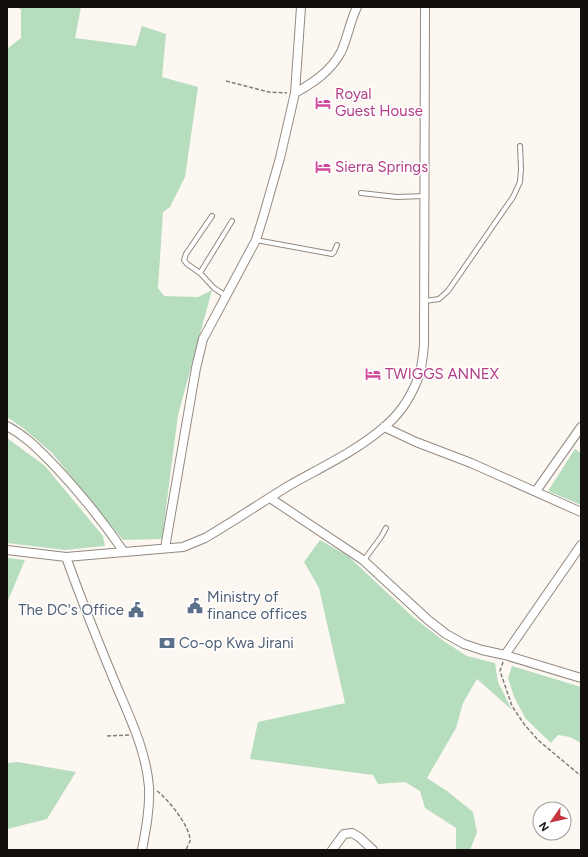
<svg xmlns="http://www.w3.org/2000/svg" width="588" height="857" viewBox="0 0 588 857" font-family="Figtree,sans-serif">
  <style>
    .green { fill: #b6ddbe }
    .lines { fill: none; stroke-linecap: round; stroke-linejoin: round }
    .service-casing { stroke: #928980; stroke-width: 6 }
    .minor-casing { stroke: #928980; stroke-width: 10 }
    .path { stroke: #837e7a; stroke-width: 1.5; stroke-dasharray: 4 2; stroke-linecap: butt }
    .service { stroke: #fff; stroke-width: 4 }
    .minor { stroke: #fff; stroke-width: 8 }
    .labels { text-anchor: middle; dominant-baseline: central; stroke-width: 3; stroke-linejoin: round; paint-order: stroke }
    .hotel-label { font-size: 15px; fill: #b23c85; stroke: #fff; text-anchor: start }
    .service-label { font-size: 15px; fill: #4e5e75; stroke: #fff; text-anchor: start }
  </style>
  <rect width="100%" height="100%" fill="#fdf7f2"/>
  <path class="green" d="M18,7H81L75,38L136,46L142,26L166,34L162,77L198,87L185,177L170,207L163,212L158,288L164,296L198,297L212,290L178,415L162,539L123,540L52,453L23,428L7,417V49L21,38V10Z
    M7,438L45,466L103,536L105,546L65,550L7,543Z
    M575,449L581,453V505L548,491Z
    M320,540L348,556L413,617L445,642L467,656L495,663L498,682L512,710L477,679L463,703L456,728L427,778L447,791L473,812L477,832L470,850H456V828L425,808L420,791L405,782L378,784L373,775L250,759L258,722L345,703L319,588L304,562Z
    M7,558L25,560L7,603Z
    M512,666L581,687V743L570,737L558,735L551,743L526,719L514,697L508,678Z
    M18,762L76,772L47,819L7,829V763Z"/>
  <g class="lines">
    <defs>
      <path id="service" d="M361,193L397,197L424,196
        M212,216L186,254L184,260L187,264L200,273L214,288L226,296
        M256,240L332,254L334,252L337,245
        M200,273L232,221
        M425,301L439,299L448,291L513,197L520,182L521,169L520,146
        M364,560L381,537L386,528"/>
      <path id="minor" d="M295,93C313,83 331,71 341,52C348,37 350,21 357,7
        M7,426C24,435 36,447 50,461C77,489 102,520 124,552
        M384,427L416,442L471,463L581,512
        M536,491L581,427
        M270,498L363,560L427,619L446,634L464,644L482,650L505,655L581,678
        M165,548L196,368L203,339L256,240L264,214L280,158L295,93L301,7
        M7,550L66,557L183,547L205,538C234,521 262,502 290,485C322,467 356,451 383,428C398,416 410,398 417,381C422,370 423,357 424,345L425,7
        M66,557C81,599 97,639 114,680C128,714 146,749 149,787C150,808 146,829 142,850
        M505,655L581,545
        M332,850L344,834L352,833L359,837L373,850"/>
    </defs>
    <use href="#service" class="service-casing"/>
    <use href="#minor" class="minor-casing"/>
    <path class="path" d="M226,81L269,92L287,93
      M503,662L500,671L512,706L524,724L538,740L581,776
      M107,736L129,735
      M157,791C167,798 191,827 190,841C189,844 187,847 186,850"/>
    <use href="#service" class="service"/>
    <use href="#minor" class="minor"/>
  </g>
  <defs>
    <symbol id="hotel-bare" viewBox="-9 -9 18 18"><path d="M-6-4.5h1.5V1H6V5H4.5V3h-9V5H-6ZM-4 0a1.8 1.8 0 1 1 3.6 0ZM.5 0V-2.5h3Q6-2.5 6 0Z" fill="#d1479c" stroke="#fff" stroke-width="2.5" paint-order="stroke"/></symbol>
    <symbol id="civic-bare" viewBox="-9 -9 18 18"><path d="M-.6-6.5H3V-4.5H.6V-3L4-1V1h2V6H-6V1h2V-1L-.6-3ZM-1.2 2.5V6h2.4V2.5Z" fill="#5c6f8a" stroke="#fff" stroke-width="2.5" paint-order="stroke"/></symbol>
    <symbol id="bank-bare" viewBox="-9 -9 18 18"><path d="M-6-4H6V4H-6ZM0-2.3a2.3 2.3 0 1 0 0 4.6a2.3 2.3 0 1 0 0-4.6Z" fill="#5c6f8a" stroke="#fff" stroke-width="2.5" paint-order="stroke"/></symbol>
  </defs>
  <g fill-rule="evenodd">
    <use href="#hotel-bare" x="312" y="92" width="22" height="22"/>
    <use href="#hotel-bare" x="312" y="156" width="22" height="22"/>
    <use href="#hotel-bare" x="362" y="363" width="22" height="22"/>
    <use href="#civic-bare" x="184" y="595" width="22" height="22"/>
    <use href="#civic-bare" x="125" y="599" width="22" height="22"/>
    <use href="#bank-bare" x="156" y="632" width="22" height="22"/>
  </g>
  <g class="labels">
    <g class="hotel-label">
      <text x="335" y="94">Royal<tspan x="335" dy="17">Guest House</tspan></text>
      <text x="335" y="167">Sierra Springs</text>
      <text x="385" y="374">TWIGGS ANNEX</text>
    </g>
    <g class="service-label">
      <text x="207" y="597">Ministry of<tspan x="207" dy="17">finance offices</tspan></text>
      <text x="124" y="610" text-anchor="end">The DC's Office</text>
      <text x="179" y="643">Co-op Kwa Jirani</text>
    </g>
  </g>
  <rect width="588" height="857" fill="none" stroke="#130f0c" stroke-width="16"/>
  <g transform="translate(552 821) rotate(236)"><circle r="19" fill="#ffffff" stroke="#a19f9e"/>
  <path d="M0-3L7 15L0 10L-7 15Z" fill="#c53540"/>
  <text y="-6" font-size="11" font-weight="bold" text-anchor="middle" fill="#130f0c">N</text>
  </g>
</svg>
